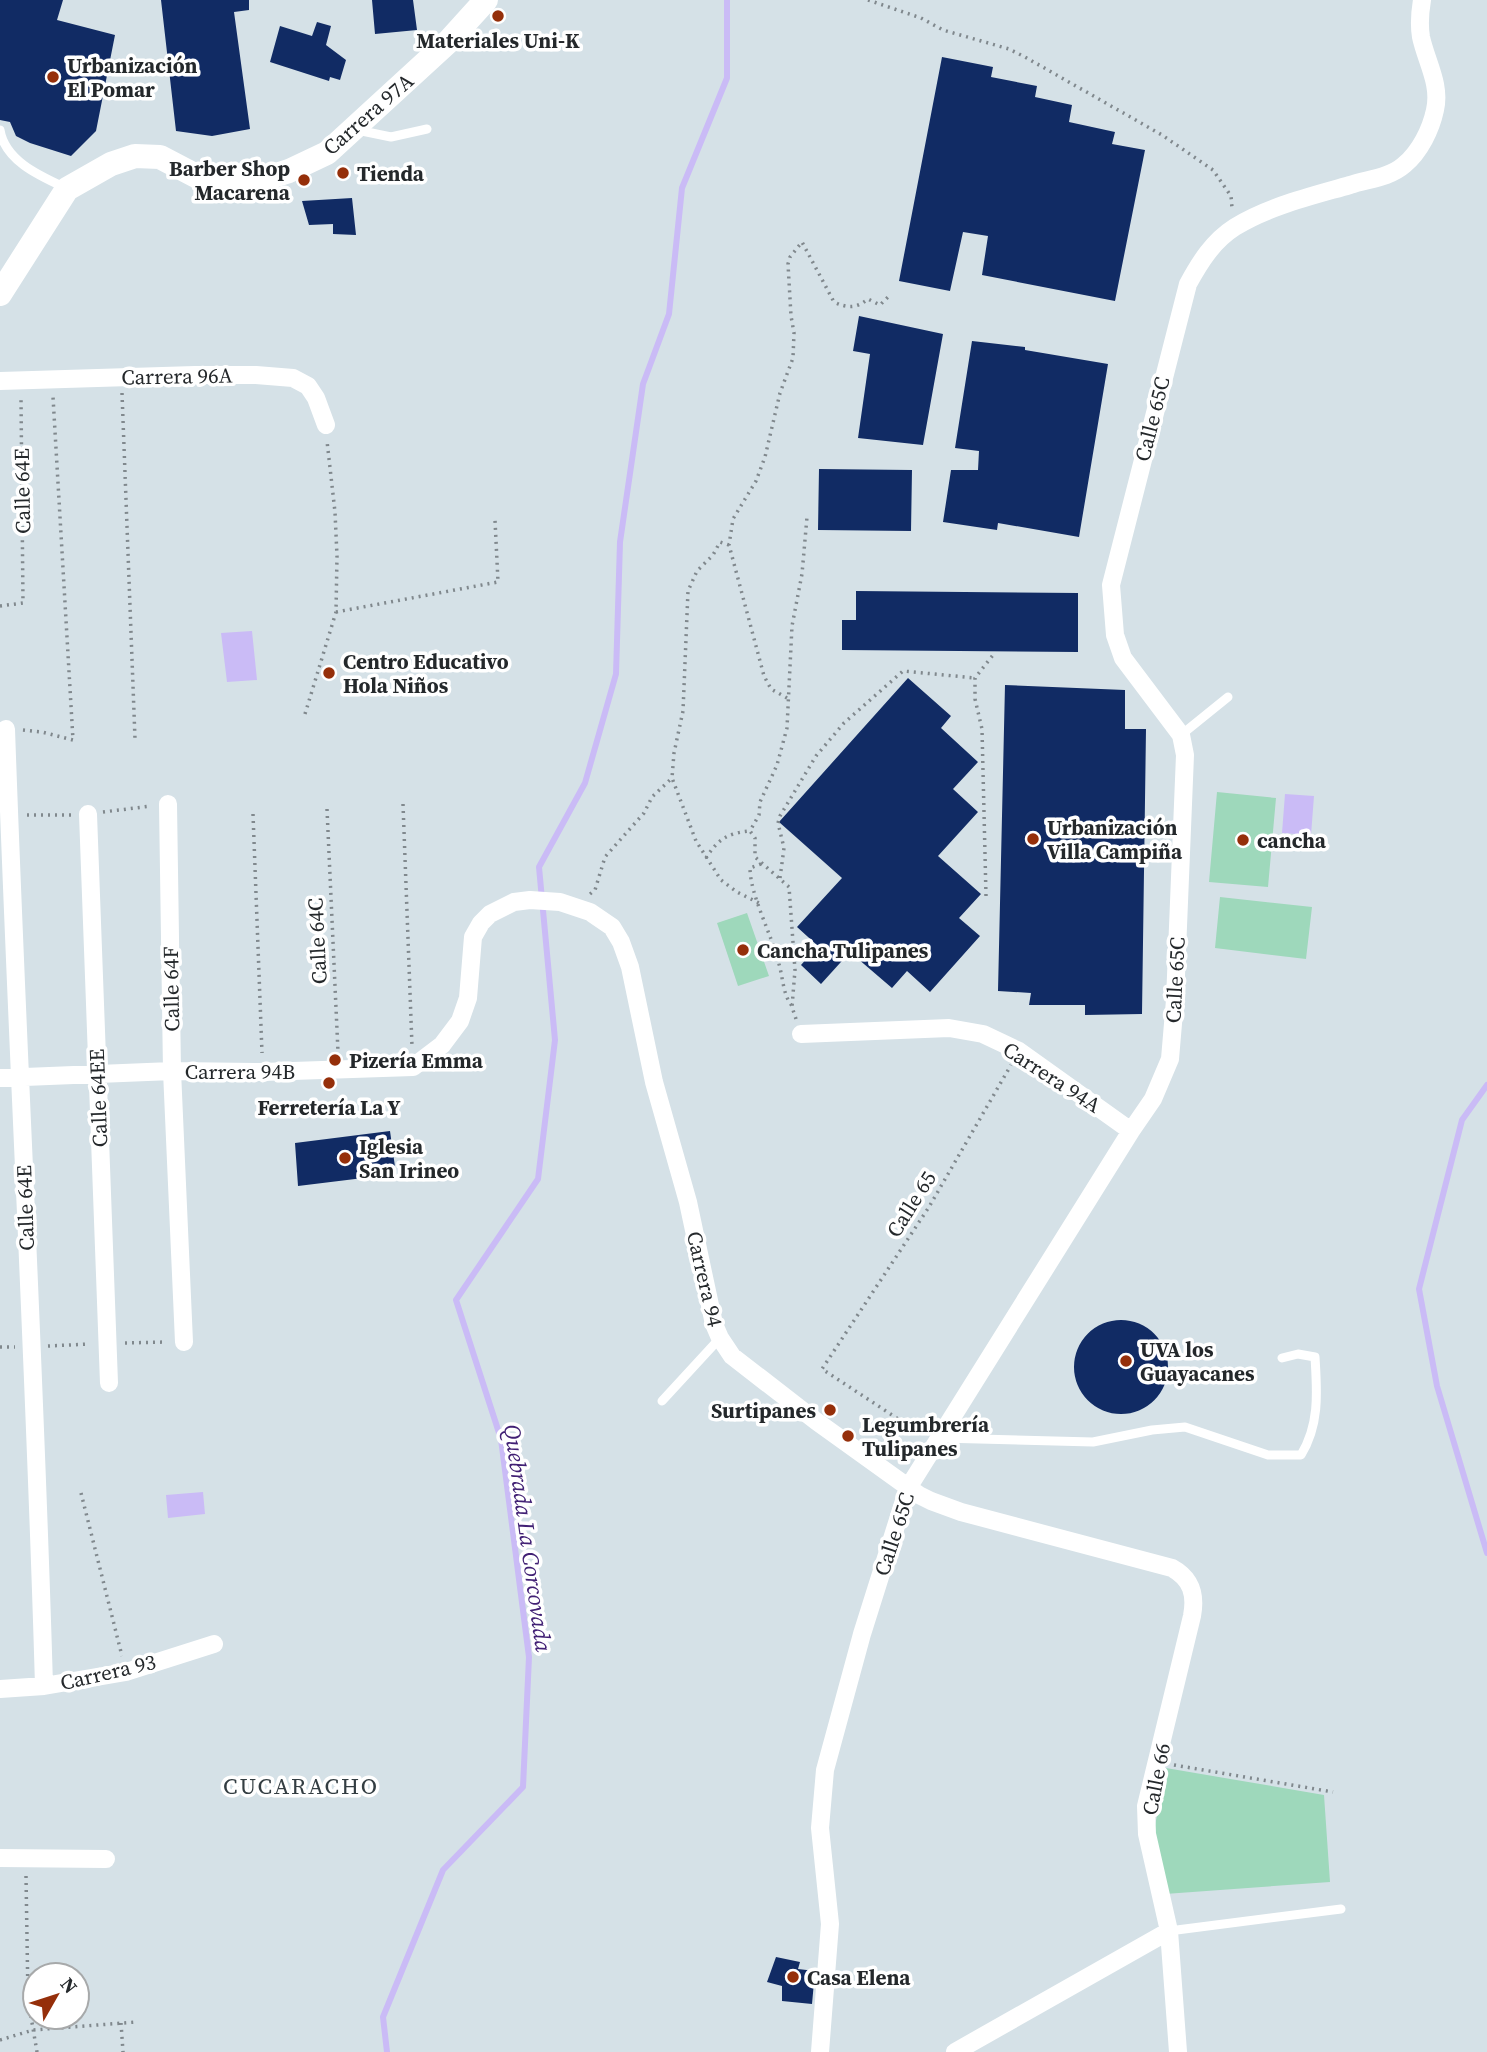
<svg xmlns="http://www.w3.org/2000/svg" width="1487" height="2052" viewBox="0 0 1487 2052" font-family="'Source Serif 4',serif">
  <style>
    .green { fill: #9ed8bb }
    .water { fill: #cabbf6 }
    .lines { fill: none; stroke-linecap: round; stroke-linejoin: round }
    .stream { stroke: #cabbf6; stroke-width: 6 }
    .building { fill: #112b64 }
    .path { stroke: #80888d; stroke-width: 3.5; stroke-dasharray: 2 5; stroke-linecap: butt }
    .lane { stroke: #fff; stroke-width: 9 }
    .street { stroke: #fff; stroke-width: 18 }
    .secondary { stroke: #fff; stroke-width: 24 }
    .poi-dot { fill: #952f0a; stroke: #fff; stroke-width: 2.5 }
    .labels { text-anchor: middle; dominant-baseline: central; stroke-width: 7; stroke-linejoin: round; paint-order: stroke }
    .poi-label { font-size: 21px; font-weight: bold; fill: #24282b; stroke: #fff; text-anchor: start }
    .street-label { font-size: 21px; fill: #24282b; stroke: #fff }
    .water-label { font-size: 23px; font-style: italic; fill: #412074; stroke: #fff }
    .neighbourhood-label { font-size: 23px; letter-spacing: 2px; fill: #333d42; stroke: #fff }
  </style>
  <rect width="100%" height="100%" fill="#d5e1e7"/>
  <path class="green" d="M1217,792L1276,798L1268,887L1209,882Z
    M1220,897L1312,907L1306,959L1215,948Z
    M747,913L769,976L738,986L717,923Z
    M1166,1768L1324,1795L1330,1882L1165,1894L1154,1831Z"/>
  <path class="water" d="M252,631L257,680L227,682L221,633Z
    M1285,794L1314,796L1311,835L1282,833Z
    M203,1492L205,1514L168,1518L166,1495Z"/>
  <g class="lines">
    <path class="stream" d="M1487,1085L1462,1120L1419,1289L1437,1386L1487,1553
      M387,2052L383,2017L443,1870L523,1787L529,1657L501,1439L456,1300L538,1179L555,1040L539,867L585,783L616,674L620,542L643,384L669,314L682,188L727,78V0"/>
  </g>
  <path class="building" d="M0,0H63L57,20L115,35L96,131L71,156L30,143L16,136L10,122L0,120Z
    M161,0H249V10L234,12L250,129L212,136L176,131Z
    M372,0H413L417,30L375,34Z
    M317,22L331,26L326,45L346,60L340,80L330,77L329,81L270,62L280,26L312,36Z
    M942,57L993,67L991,77L1037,86L1035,97L1072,105L1069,122L1115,132L1112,144L1145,150L1115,301L982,275L988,236L963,232L950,291L899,281Z
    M352,198L356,235L333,234V224L309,225L302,201Z
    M859,316L943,334L923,445L858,438L870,354L853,351Z
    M972,341L1025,347V350L1108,364L1079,537L998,523L997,530L943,522L951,470H978L979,451L955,448Z
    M819,469L912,470L911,531L818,530Z
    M856,591L1078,593V652L842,650V620H856Z
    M908,678L951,716L941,728L978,762L953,789L978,812L938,856L981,894L959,918L980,936L930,992L907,971L892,988L850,952L821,984L801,965L818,946L797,927L842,878L779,822Z
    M1005,685L1125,690V729H1146L1142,1014L1085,1015V1005H1029L1031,993L998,991Z
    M390,1131L396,1174L298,1186L295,1143Z
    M1074 1367a47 47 0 1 1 94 0a47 47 0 1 1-94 0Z
    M776,1957L800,1962L798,1969L815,1971L812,2004L782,2001V1986L767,1982Z"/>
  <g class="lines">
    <path class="path" d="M868,0L921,18L943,30L1009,49L1025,57L1162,135L1213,170L1231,196L1232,208
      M122,393L135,739
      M729,545L720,542L713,555L697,571L688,591L683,711L674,753L672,778L696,841L721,880L737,892L759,903
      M0,606L23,603L21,398
      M336,612L498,582L495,520
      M787,698L771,689L764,676L729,545L733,519L756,481L765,457L780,393L793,358L794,333L791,316L788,264L790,257L802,242L834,302C847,308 856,309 868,299L880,305L889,296
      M305,714L336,612L337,556L335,512L327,441
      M23,730L42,732L73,740L53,397
      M403,804L412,1046
      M327,809L338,1052
      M103,812L151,806
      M253,814L262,1053
      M27,815H71
      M706,858C718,839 728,833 750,831
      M761,864L750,868C750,895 772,935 779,964C783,978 783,995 792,1006
      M780,878L784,848L778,823L780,816L816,756L844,723L903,671L975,678
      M590,894L595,890L605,857L644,813L652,797L672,778
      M986,896L982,729L975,699V678L993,655
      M796,1019L792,1007L795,970L789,887L755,857V838L750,831L759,815L760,802L777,765L787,728L792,626L802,574L807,517
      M125,1343L166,1342
      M48,1346L89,1344
      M0,1347H15
      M921,1434L822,1369L929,1207L1011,1065
      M81,1493L122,1656
      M1174,1765L1333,1792
      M26,1876L28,1999L37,2052
      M121,2023L123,2052
      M0,2040L33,2030L136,2022"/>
    <path class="lane" d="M0,130C5,161 40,176 66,188
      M357,130L391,137L427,129
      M1181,735L1228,697
      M662,1401L720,1338
      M940,1438L1093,1442L1152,1430L1185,1427L1268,1455H1301C1320,1424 1317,1391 1315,1357L1298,1354L1282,1358
      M1169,1931L1341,1909"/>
    <path class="street" d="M0,381L195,375H256L293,378L308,386L316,398L326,425
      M6,729C17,1048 35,1367 44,1686
      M168,804L172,1071L184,1342
      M88,814L109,1383
      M801,1034L949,1028L983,1034L1019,1051L1131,1131
      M0,1078L172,1071L262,1072L413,1067L442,1045L460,1021L468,998L473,937L481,923L490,914L514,902L530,900L560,902L590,912L612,927L621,942L630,967L654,1082L688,1202L714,1324L720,1338L732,1356L816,1421L919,1495L931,1501L961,1512L1172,1568C1192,1579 1196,1595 1192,1616L1146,1806L1147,1834L1169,1931L1178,2052
      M0,1689L44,1686L126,1672L214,1644
      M0,1858L106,1859
      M820,2052L830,1924L820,1828L825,1770L862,1634L908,1488L1131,1131L1153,1099L1170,1059L1175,1000L1185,755L1181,735L1123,658L1115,635L1111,585L1188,284C1200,262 1213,241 1235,227C1269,206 1312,196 1350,185C1368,179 1389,178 1404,165C1420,152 1431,129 1435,110C1441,84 1426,61 1421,37C1419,25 1420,12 1422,0
      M955,2052L1169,1931"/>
    <path class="secondary" d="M0,294L67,189L111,164L135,156L160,157L202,179L270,177L289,171L327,153L447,43L486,0"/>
  </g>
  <g class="poi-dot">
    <circle cx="498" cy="16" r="7"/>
    <circle cx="53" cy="77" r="7"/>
    <circle cx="343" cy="173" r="7"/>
    <circle cx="304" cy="180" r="7"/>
    <circle cx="329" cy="673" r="7"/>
    <circle cx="1033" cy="839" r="7"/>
    <circle cx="1243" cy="840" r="7"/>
    <circle cx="743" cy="950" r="7"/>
    <circle cx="335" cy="1060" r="7"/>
    <circle cx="329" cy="1083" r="7"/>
    <circle cx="345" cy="1158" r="7"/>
    <circle cx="1126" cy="1361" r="7"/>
    <circle cx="830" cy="1410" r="7"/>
    <circle cx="848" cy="1436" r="7"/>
    <circle cx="793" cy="1977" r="7"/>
  </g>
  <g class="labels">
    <g class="poi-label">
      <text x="498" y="40" text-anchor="middle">Materiales Uni-K</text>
      <text x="67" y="65">Urbanización<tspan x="67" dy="24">El Pomar</tspan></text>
      <text x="290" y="168" text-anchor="end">Barber Shop<tspan x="290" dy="24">Macarena</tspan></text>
      <text x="357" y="173">Tienda</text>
      <text x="343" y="661">Centro Educativo<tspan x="343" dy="24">Hola Niños</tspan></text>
      <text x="1047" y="827">Urbanización<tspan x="1047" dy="24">Villa Campiña</tspan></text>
      <text x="1257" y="840">cancha</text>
      <text x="757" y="950">Cancha Tulipanes</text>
      <text x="349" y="1060">Pizería Emma</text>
      <text x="329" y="1107" text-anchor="middle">Ferretería La Y</text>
      <text x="359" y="1146">Iglesia<tspan x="359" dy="24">San Irineo</tspan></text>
      <text x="1140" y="1349">UVA los<tspan x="1140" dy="24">Guayacanes</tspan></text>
      <text x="816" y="1410" text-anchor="end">Surtipanes</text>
      <text x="862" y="1424">Legumbrería<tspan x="862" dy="24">Tulipanes</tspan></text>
      <text x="807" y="1977">Casa Elena</text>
    </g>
    <g class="street-label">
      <text transform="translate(368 114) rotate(-41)">Carrera 97A</text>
      <text transform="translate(177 376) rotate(-1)">Carrera 96A</text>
      <text transform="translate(1152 419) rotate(-76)">Calle 65C</text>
      <text transform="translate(22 491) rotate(-91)">Calle 64E</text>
      <text transform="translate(317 941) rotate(-93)">Calle 64C</text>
      <text transform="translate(1175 980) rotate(-87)">Calle 65C</text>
      <text transform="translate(171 989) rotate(-91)">Calle 64F</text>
      <text x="240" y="1071">Carrera 94B</text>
      <text transform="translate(1052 1077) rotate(33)">Carrera 94A</text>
      <text transform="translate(98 1098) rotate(-92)">Calle 64EE</text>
      <text transform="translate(911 1204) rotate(-58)">Calle 65</text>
      <text transform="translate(25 1208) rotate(-92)">Calle 64E</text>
      <text transform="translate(705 1279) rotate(77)">Carrera 94</text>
      <text transform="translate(894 1534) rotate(-72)">Calle 65C</text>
      <text transform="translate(108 1672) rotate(-13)">Carrera 93</text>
      <text transform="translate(1156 1779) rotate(-79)">Calle 66</text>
    </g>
    <g class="water-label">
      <text transform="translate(528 1538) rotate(82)">Quebrada La Corcovada</text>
    </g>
    <g class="neighbourhood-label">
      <text x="301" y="1786">CUCARACHO</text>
    </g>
  </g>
  <g transform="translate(56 1996) rotate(51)"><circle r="33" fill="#ffffff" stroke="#a7a9aa" stroke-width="2"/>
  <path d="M0-5L12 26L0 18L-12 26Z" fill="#952f0a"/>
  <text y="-10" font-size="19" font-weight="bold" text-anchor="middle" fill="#24282b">N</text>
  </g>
</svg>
